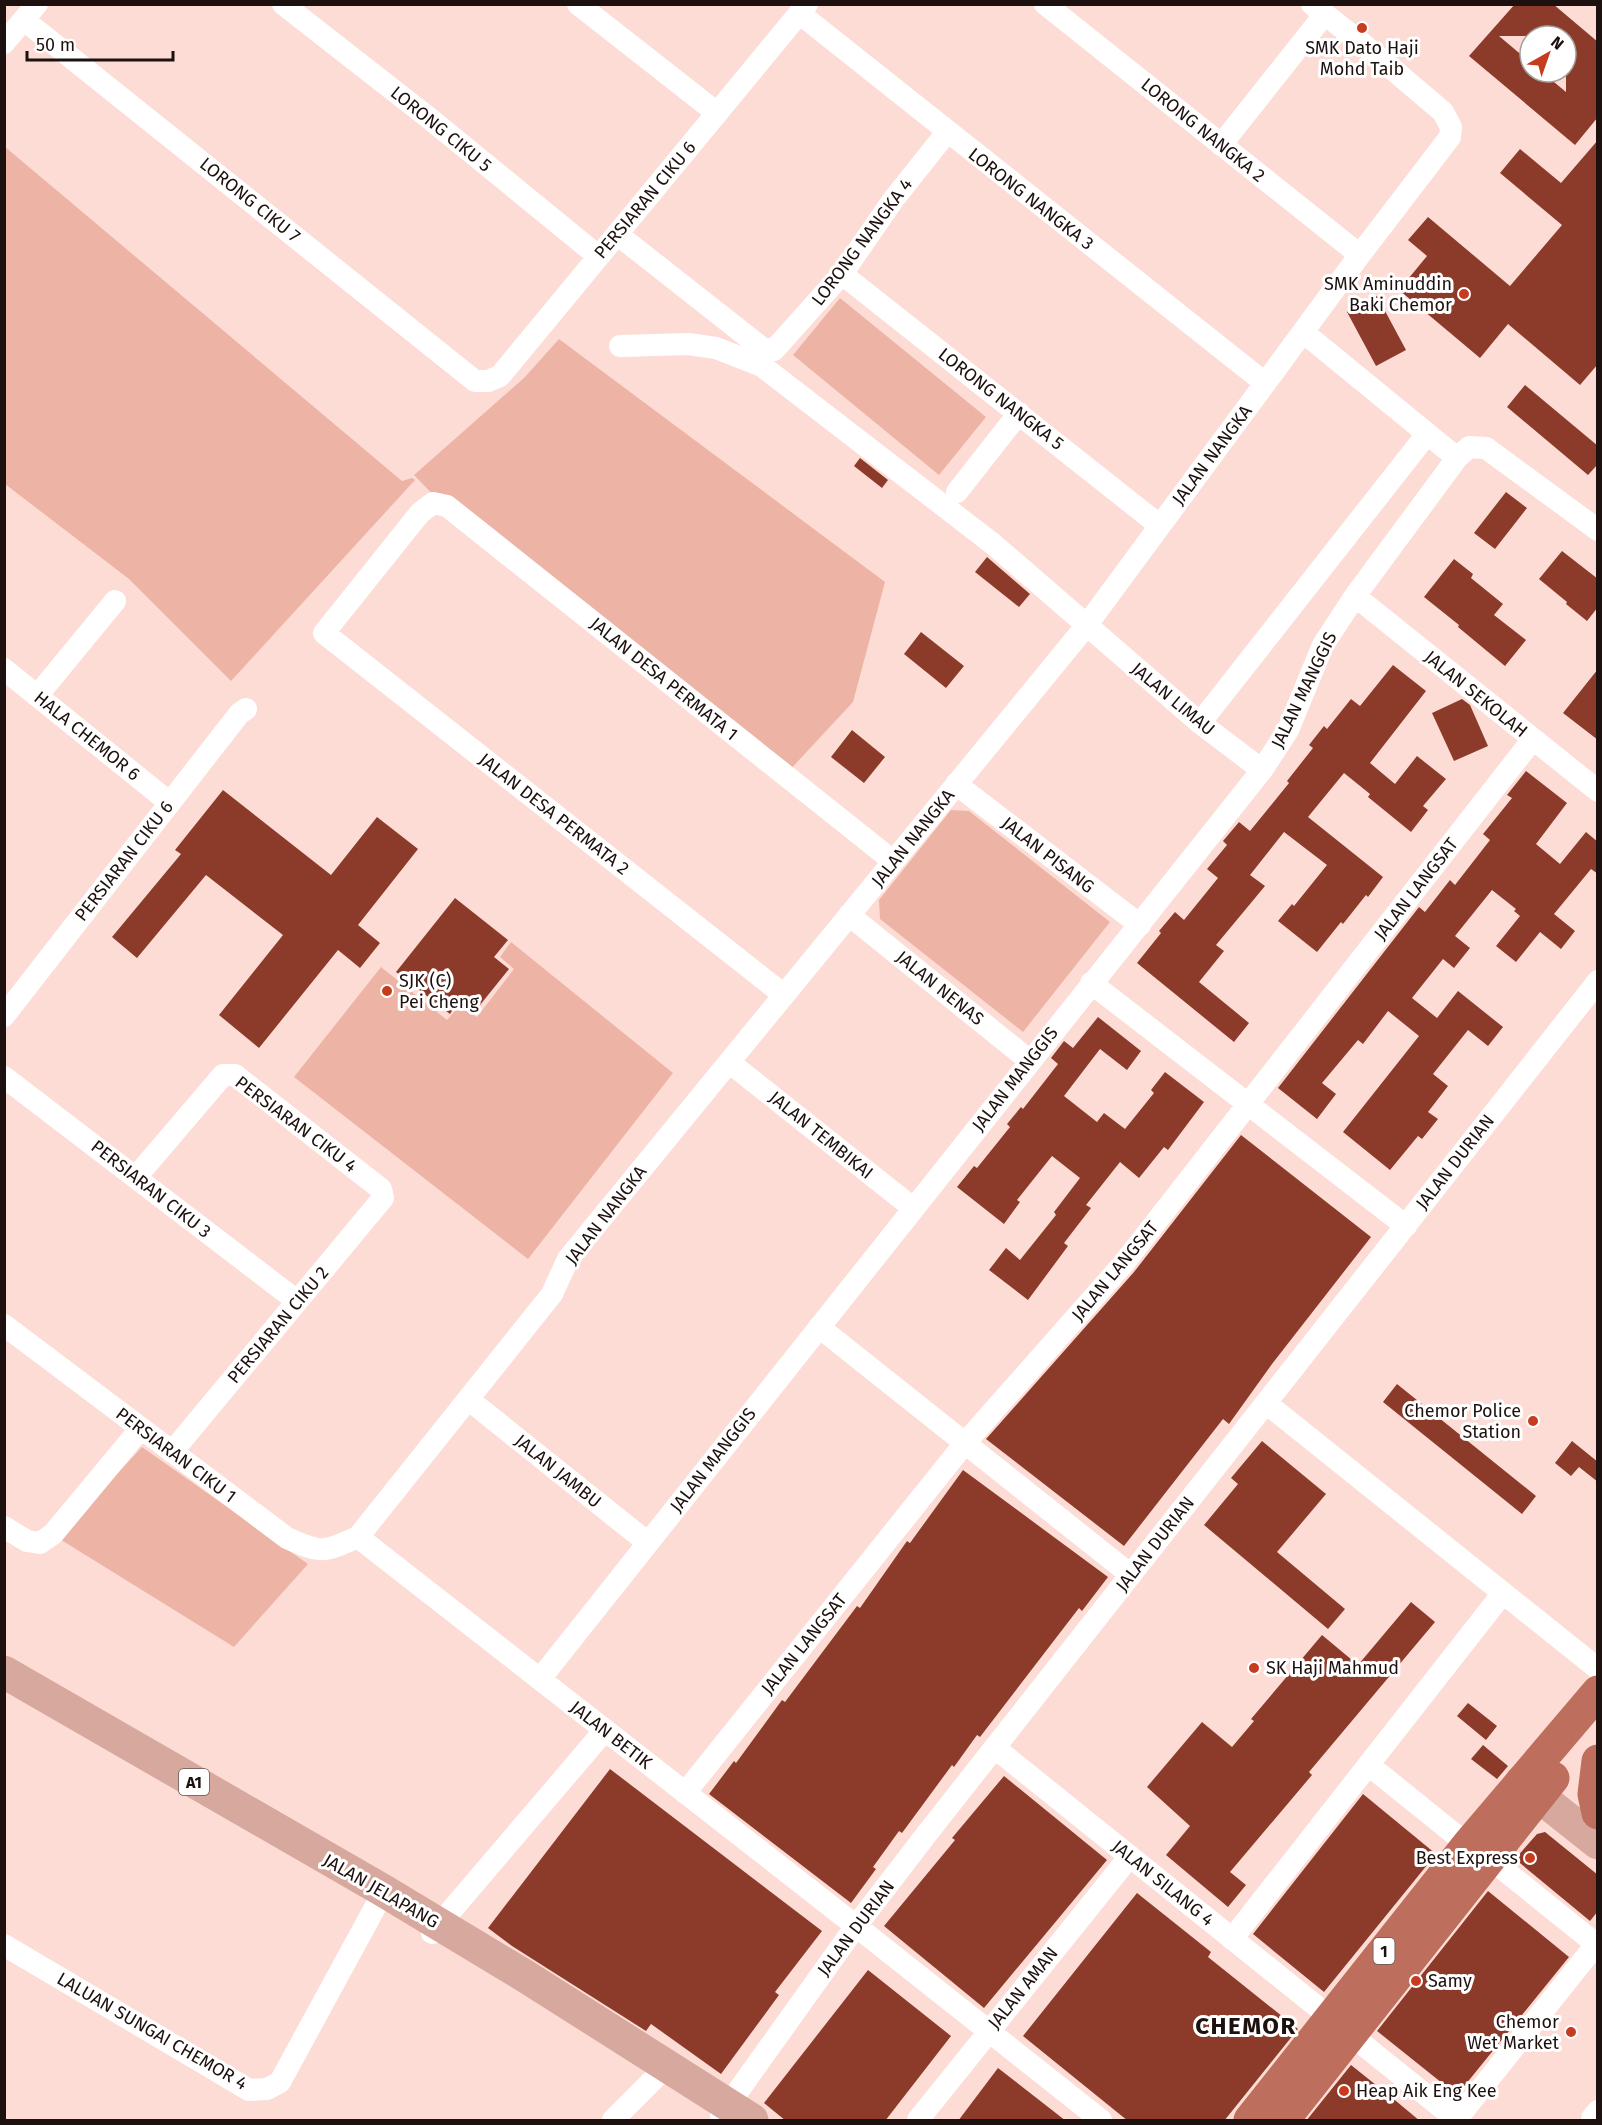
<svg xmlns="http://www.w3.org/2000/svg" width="1602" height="2125" viewBox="0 0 1602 2125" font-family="'Fira Sans',sans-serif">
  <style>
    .green { fill: #edb4a6 }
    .building { fill: #8c3b2a; fill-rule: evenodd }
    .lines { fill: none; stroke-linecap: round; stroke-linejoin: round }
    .street { stroke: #fff; stroke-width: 22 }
    .primary { stroke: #d7a89d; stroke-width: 33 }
    .highway { stroke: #bd6e5c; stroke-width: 33 }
    .poi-dot { fill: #c73c1f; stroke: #fff; stroke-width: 2 }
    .labels { text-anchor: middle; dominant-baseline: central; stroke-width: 6; stroke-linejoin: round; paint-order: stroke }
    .shield { fill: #fff; stroke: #605856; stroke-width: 1.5 }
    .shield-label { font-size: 16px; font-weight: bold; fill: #1c110e }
    .poi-label { font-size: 18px; fill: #1c110e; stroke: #fff; text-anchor: end }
    .street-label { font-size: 18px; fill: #1c110e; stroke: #fff }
    .district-label { font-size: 24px; font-weight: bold; letter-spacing: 1.5px; fill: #1c110e; stroke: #fff }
  </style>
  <rect width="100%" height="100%" fill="#fddcd5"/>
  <path class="green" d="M4,146L402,481L412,478L415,480L231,681L129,579L5,484Z
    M840,298L986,417L939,475L793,355Z
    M559,339L885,582L853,702L787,773L440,502L414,475L524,378Z
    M951,810L969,811L1110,922L1023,1032L880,919L879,900Z
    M511,942L673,1073L528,1259L294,1077L381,967L447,1020L460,1005L477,1017L514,969L500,957Z
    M142,1447L308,1564L234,1647L58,1538Z"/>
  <path class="building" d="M1515,4H1553L1598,42V117L1575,145L1469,56ZM1499,36H1566V92L1542,72H1530V62Z
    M1598,140V364L1580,385L1508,324L1480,358L1399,290L1427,256L1408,240L1428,217L1510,286L1562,225L1500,173L1520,149L1561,183Z
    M1377,296L1406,350L1376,366L1347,312Z
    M1525,385L1598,446V464L1588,475L1507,407Z
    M860,458L888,480L882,488L854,466Z
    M1506,492L1527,508L1495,549L1474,533Z
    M1562,551L1598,579V607L1587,621L1566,604L1567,602L1539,579Z
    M987,557L1030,594L1019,607L975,572Z
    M1454,559L1473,574L1471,578L1503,604L1494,615L1526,640L1505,666L1458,627L1459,625L1424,597Z
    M921,632L964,666L946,688L904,654Z
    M1393,665L1426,691L1370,763L1395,784L1417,756L1446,779L1423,806L1428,810L1411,832L1368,797L1370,794L1344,773L1308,817L1383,877L1368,897L1366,895L1343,924L1341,922L1317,952L1278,921L1292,904L1294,906L1327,865L1284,832L1250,875L1265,886L1216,945L1224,951L1199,982L1249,1023L1234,1042L1137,963L1161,933L1159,931L1175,912L1184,920L1218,878L1207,869L1227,845L1223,841L1239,822L1250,831L1289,783L1287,781L1313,748L1309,745L1324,726L1327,729L1351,699L1360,706Z
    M1598,669V740L1563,713Z
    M1462,699L1470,705L1488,746L1454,761L1432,713Z
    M852,730L885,757L864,783L831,757Z
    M1526,771L1567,803L1536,844L1560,864L1586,832L1598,842V874L1591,869L1554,914L1575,931L1561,949L1540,932L1516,962L1496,946L1520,916L1514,911L1516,909L1492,890L1455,936L1470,948L1454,968L1443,959L1412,998L1437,1018L1458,991L1503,1027L1488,1046L1468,1030L1433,1074L1448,1086L1428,1112L1438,1119L1422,1139L1418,1136L1390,1170L1343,1132L1419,1036L1388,1011L1363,1044L1358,1040L1322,1083L1336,1094L1317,1119L1278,1088L1419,907L1425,912L1450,880L1455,885L1490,840L1483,834L1512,798L1507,795Z
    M223,790L331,875L377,817L418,849L358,925L380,943L360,968L338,950L259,1048L219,1015L283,935L206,875L137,958L112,937L181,854L175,850Z
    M455,898L508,940L494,957L509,969L476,1010L461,997L450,1014L396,972Z
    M1098,1017L1141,1051L1127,1070L1100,1049L1064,1096L1097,1122L1104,1113L1125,1129L1154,1093L1151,1090L1165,1072L1204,1102L1168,1150L1164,1147L1139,1178L1120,1162L1086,1205L1091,1208L1064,1243L1068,1246L1028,1300L989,1270L1006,1248L1020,1260L1056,1215L1054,1212L1080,1178L1052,1156L1017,1200L1020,1202L1004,1224L957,1187L974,1166L977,1168L1010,1127L1007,1124L1021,1107L1023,1109L1058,1064L1051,1058L1064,1041L1073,1048Z
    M1241,1135L1371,1237L1272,1364L1229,1424L1223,1419L1124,1546L986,1439L1134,1272Z
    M1397,1384L1536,1496L1522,1514L1383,1402Z
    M1262,1441L1326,1494L1277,1552L1345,1609L1328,1629L1204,1525L1238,1484L1231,1478Z
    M1572,1441L1598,1462V1482L1579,1467L1571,1476L1555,1463Z
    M963,1470L1108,1577L1082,1611L1079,1608L980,1737L977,1735L954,1767L952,1765L902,1833L899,1831L873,1867L876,1869L851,1903L709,1794L734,1761L736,1763L782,1700L785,1702L857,1606L860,1608L907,1541L910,1543Z
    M1411,1602L1435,1622L1309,1772L1312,1775L1230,1872L1246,1885L1228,1907L1166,1855L1190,1826L1147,1787L1202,1722L1232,1747L1254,1721L1251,1719L1322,1635L1358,1665Z
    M1468,1703L1497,1726L1486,1740L1457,1716Z
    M1483,1745L1508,1766L1497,1779L1471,1759Z
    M610,1769L822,1931L775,1992L779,1995L721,2074L651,2024L646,2031L512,1946L488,1928Z
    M1004,1776L1107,1860L984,2008L884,1926L955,1840L952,1838Z
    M1363,1794L1436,1854L1324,1992L1253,1934Z
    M1545,1832L1598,1875V1911L1590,1921L1515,1859L1537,1834Z
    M1488,1891L1569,1957L1457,2095L1377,2031Z
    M1137,1893L1211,1952L1208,1957L1298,2029L1224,2121H1128L1023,2036Z
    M868,1970L951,2036L885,2121H786L764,2103Z
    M1351,2065L1396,2101L1420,2121H1306Z
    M998,2068L1066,2121H958Z"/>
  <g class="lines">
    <path class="street" d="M283,4L429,118L598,256
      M578,4L717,113
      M1045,4L1360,255
      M799,13L1265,383
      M24,20L475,381H488L500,376L807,4
      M4,43L37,4
      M1221,145L1324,15
      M617,234L762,348L774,350L842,274L893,200L947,132
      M842,274L1159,525
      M1303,332L1457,458
      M620,346L688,344L716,348L762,366L993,544L1200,723L1262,770
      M957,492L1019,413
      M1355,596L1598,791
      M4,669L170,803
      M37,696L115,601
      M1200,723L1427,434
      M956,784L1140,925
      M849,915L1030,1061
      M1091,983L1406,1226
      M784,995L324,633L420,513L433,503L447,506L893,861
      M4,1016L239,714L246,709
      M729,1062L913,1208
      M4,1077L297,1301
      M136,1177L223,1075H235L381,1189L383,1198L172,1452
      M4,1325L287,1538C322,1554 323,1552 358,1537L552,1294L568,1259L1086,626L1359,256L1450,137L1451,127L1443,112L1364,45L1312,4
      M819,1327L1131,1575
      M468,1399L648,1543
      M1266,1403L1598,1669
      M4,1527L27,1541L40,1543L53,1534L141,1428
      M358,1537L856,1926L1101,2120
      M540,1679L1262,770L1288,730L1323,645L1355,596L1457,458L1469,447L1486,448L1598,530
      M995,1748L1331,2018
      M1370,1766L1468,1845
      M685,1793L965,1443L1124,1263L1533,739
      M1489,1858L1596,1944
      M432,1933L605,1730
      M1232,1939L1503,1593
      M4,1945L249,2090L267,2089L280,2082L384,1891
      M1351,2035L1457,2120
      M721,2115L856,1926L929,1831L1598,981
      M1592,2118L1598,2111
      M613,2120L660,2073
      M918,2120L1130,1856
      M1456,2120L1598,1942"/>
    <path class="primary" d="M4,1672L384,1891L525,1976L752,2120
      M1521,1782L1598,1843"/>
    <path class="highway" d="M1598,1761L1594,1794L1598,1813
      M1250,2120L1468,1845L1598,1692
      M1283,2120L1553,1778"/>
  </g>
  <g class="poi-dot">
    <circle cx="1362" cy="28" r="6"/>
    <circle cx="1464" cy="294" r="6"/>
    <circle cx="387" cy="991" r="6"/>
    <circle cx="1533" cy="1421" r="6"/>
    <circle cx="1254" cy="1668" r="6"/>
    <circle cx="1530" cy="1858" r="6"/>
    <circle cx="1416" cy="1981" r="6"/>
    <circle cx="1571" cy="2032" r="6"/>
    <circle cx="1344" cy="2091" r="6"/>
  </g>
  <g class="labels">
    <g class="shield">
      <rect x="179" y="1769" width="30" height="26" rx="4.5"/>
      <rect x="1373.5" y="1938" width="21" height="26" rx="4.5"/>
    </g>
    <g class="shield-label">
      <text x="194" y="1782">A1</text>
      <text x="1384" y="1951">1</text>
    </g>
    <g class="poi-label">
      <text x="1362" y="48" text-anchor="middle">SMK Dato Haji<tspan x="1362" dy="21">Mohd Taib</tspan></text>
      <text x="1452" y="284">SMK Aminuddin<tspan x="1452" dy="21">Baki Chemor</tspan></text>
      <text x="399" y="981" text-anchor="start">SJK (C)<tspan x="399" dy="21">Pei Cheng</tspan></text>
      <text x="1521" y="1411">Chemor Police<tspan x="1521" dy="21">Station</tspan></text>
      <text x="1266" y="1668" text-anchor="start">SK Haji Mahmud</text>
      <text x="1518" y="1858">Best Express</text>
      <text x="1428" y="1981" text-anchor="start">Samy</text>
      <text x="1559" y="2022">Chemor<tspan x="1559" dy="21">Wet Market</tspan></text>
      <text x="1356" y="2091" text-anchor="start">Heap Aik Eng Kee</text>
    </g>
    <g class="street-label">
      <text transform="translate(441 129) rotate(39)">LORONG CIKU 5</text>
      <text transform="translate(1203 130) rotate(39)">LORONG NANGKA 2</text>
      <text transform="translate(1031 199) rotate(38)">LORONG NANGKA 3</text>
      <text transform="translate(250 200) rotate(39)">LORONG CIKU 7</text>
      <text transform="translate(645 200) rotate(-50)">PERSIARAN CIKU 6</text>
      <text transform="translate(862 242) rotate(-53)">LORONG NANGKA 4</text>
      <text transform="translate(1001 399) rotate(38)">LORONG NANGKA 5</text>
      <text transform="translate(1212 455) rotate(-53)">JALAN NANGKA</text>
      <text transform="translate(664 679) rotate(39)">JALAN DESA PERMATA 1</text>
      <text transform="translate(1304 690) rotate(-64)">JALAN MANGGIS</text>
      <text transform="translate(1476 694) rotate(39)">JALAN SEKOLAH</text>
      <text transform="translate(1173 699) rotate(40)">JALAN LIMAU</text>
      <text transform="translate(87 736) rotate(39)">HALA CHEMOR 6</text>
      <text transform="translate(554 814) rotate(38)">JALAN DESA PERMATA 2</text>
      <text transform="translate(913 838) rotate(-51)">JALAN NANGKA</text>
      <text transform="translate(1048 855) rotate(38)">JALAN PISANG</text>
      <text transform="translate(124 861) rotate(-52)">PERSIARAN CIKU 6</text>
      <text transform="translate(1416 889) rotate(-52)">JALAN LANGSAT</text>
      <text transform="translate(940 988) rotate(39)">JALAN NENAS</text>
      <text transform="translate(1015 1079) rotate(-52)">JALAN MANGGIS</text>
      <text transform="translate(296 1124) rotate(37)">PERSIARAN CIKU 4</text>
      <text transform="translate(821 1135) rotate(39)">JALAN TEMBIKAI</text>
      <text transform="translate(1455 1162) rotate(-52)">JALAN DURIAN</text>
      <text transform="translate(151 1189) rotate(38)">PERSIARAN CIKU 3</text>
      <text transform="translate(606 1215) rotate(-52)">JALAN NANGKA</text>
      <text transform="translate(1115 1271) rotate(-50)">JALAN LANGSAT</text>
      <text transform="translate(278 1325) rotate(-50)">PERSIARAN CIKU 2</text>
      <text transform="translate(176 1455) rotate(37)">PERSIARAN CIKU 1</text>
      <text transform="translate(713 1460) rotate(-52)">JALAN MANGGIS</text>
      <text transform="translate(558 1471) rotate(39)">JALAN JAMBU</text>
      <text transform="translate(1155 1544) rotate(-52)">JALAN DURIAN</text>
      <text transform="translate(804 1644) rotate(-51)">JALAN LANGSAT</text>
      <text transform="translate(611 1735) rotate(38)">JALAN BETIK</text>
      <text transform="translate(1163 1883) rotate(39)">JALAN SILANG 4</text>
      <text transform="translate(381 1891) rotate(30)">JALAN JELAPANG</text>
      <text transform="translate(856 1928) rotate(-53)">JALAN DURIAN</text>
      <text transform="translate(1023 1988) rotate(-51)">JALAN AMAN</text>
      <text transform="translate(152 2031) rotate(30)">LALUAN SUNGAI CHEMOR 4</text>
    </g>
    <g class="district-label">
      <text x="1246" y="2026">CHEMOR</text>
    </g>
  </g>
  <rect width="1602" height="2125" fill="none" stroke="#1c110e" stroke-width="12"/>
  <g transform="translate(1548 54) rotate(40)"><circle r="28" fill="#ffffff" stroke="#a4a09f" stroke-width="1.5"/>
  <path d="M0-4.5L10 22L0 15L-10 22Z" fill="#c73c1f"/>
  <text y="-9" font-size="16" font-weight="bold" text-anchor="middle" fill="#1c110e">N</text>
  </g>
  <path d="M27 51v9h146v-9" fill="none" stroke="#1c110e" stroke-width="3"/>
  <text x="36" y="51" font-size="18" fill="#1c110e" stroke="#ffffff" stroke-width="4.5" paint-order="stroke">50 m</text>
</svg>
